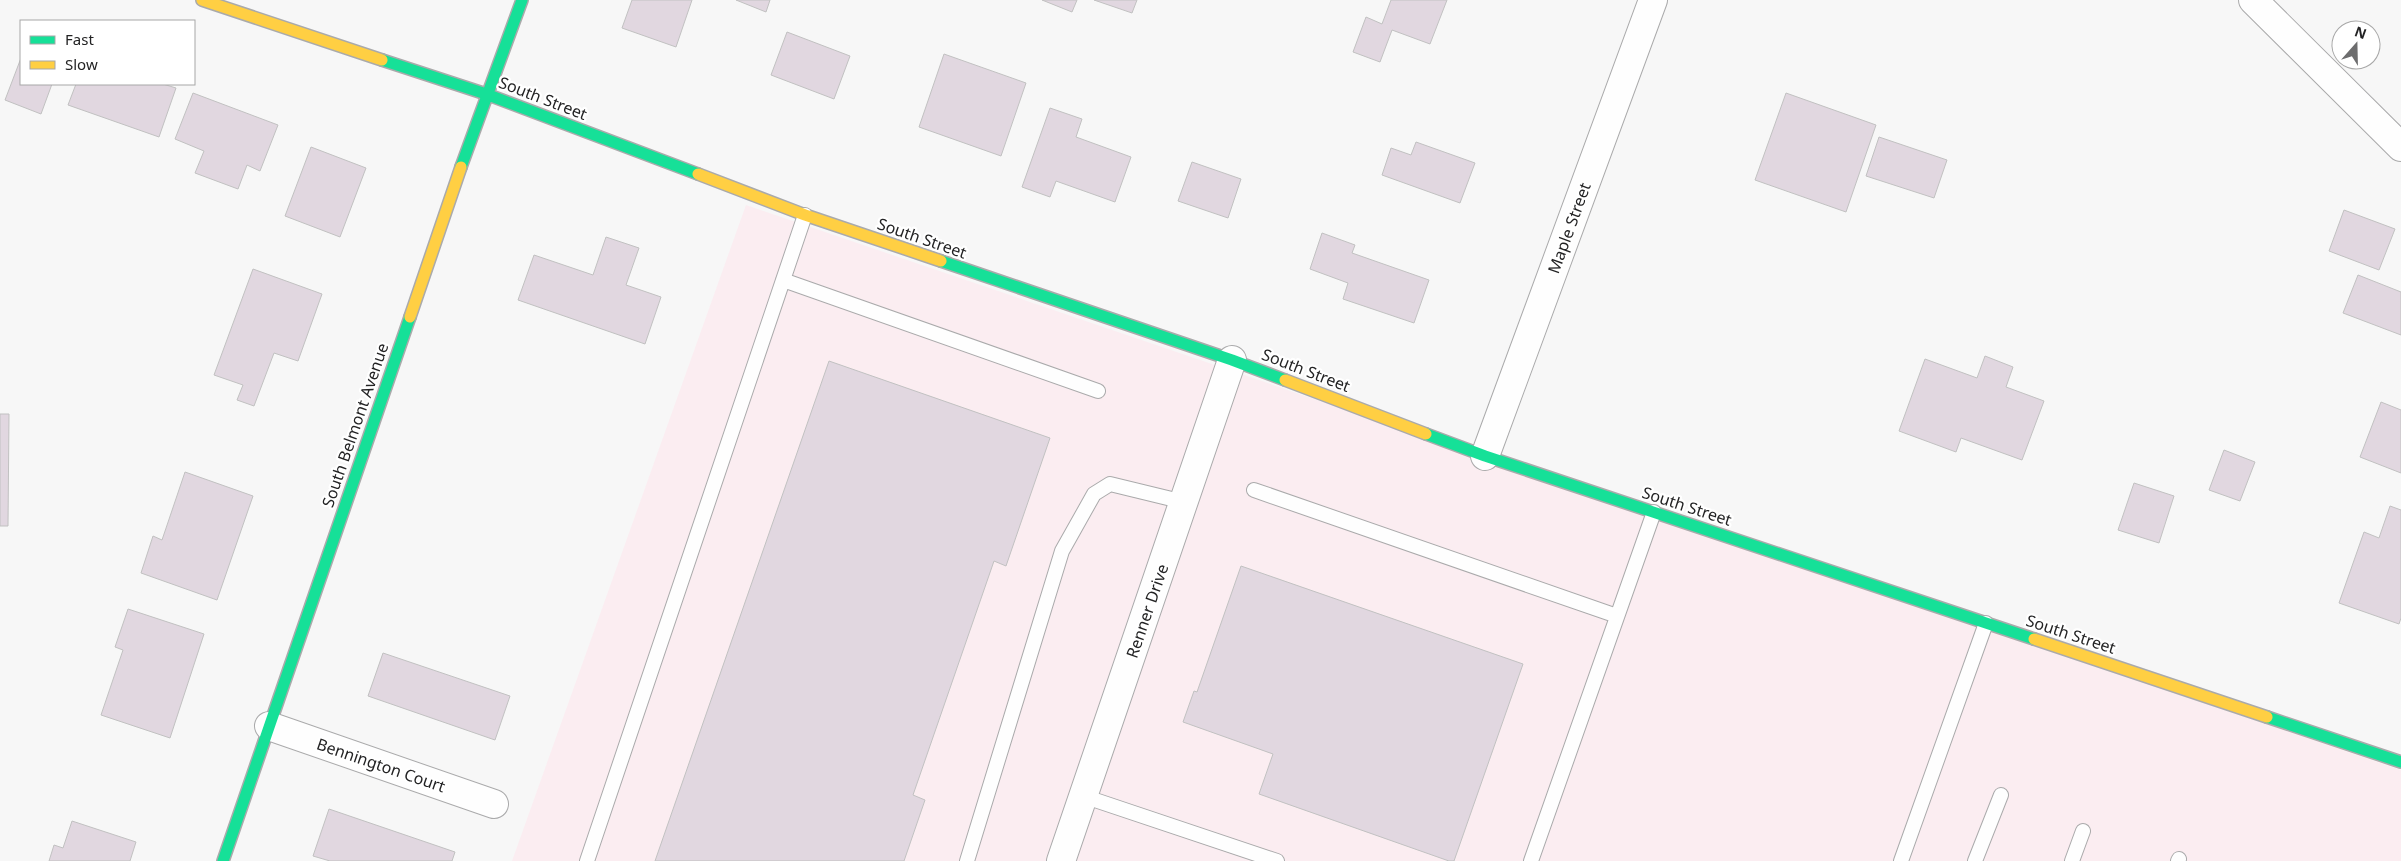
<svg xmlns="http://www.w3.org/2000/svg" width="2401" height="861" viewBox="0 0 2401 861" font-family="'Noto Sans',sans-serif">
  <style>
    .industrial { fill: #fbedf1 }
    .building { fill: #e1d7e0; stroke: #c1c1c1 }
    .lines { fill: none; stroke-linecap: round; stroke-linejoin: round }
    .lane-casing { stroke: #aaaaab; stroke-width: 16 }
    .street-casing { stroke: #aaaaab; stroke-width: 30 }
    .fast-casing { stroke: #aaaaab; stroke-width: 14 }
    .slow-casing { stroke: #aaaaab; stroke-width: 14 }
    .lane { stroke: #fefefe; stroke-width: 14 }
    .street { stroke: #fefefe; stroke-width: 28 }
    .fast { stroke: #16e098; stroke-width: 11 }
    .slow { stroke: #ffcf43; stroke-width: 11 }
    .labels { text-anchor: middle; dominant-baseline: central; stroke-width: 4.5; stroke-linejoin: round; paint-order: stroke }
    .street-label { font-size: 16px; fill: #232324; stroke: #fff }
  </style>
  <rect width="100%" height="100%" fill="#f7f7f7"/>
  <path class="industrial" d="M746,205L2401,770V861H512Z"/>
  <path class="building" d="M632,0H692L676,47L622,28Z
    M736,0H770L766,12Z
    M1042,0H1077L1072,12Z
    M1094,0H1137L1132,13Z
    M1391,0H1447L1430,44L1392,30L1380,62L1353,52L1366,17L1382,24Z
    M787,32L850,56L834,99L771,75Z
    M944,54L1026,83L1001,156L919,127Z
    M21,58V84H52L41,114L5,100Z
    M76,84H163L176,88L159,137L68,105Z
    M193,93L278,125L260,171L247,165L238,189L195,173L204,151L175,139Z
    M1786,93L1876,125L1846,212L1755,180Z
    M1050,108L1082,119L1076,137L1131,157L1115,202L1056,181L1050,197L1022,187Z
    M1879,137L1947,160L1934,198L1866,176Z
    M1416,142L1475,163L1460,203L1382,175L1391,148L1411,155Z
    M311,147L366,168L340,237L285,216Z
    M1192,162L1241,179L1228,218L1178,201Z
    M2344,210L2395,229L2379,270L2329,251Z
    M1322,233L1355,245L1352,253L1429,280L1414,323L1343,299L1348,283L1310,269Z
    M606,237L639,248L626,285L661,297L645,344L518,300L534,255L593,275Z
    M253,269L322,294L298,361L274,353L254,406L237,400L243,385L214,375Z
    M2358,275L2401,292V335L2343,313Z
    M1985,356L2013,367L2006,387L2044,401L2022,460L1961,438L1956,452L1899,431L1925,359L1977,378Z
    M829,361L1050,438L1006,566L994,561L913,795L925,800L904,861H655Z
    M2381,402L2401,410V473L2360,457Z
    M0,414H9L8,526H0Z
    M2224,450L2255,462L2240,501L2209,490Z
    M185,472L253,496L217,600L141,573L153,536L162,540Z
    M2134,483L2174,496L2159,543L2118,530Z
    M2390,506L2401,510V618L2399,624L2339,603L2364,532L2379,538Z
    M1241,566L1523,664L1454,861H1449L1259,794L1273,754L1183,722L1194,691L1197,692Z
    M128,609L204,634L170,738L101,715L123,650L115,647Z
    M383,653L510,696L495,740L368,696Z
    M329,809L455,852L452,861H330L313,856Z
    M72,821L136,842L130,861H49L54,845L63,848Z"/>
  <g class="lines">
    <defs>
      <path id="lane" d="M783,280L1098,391
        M1254,490L1617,616
        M1083,796L1277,861
        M587,861L805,215
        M967,861L1062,551L1094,494L1110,484L1184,502
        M1531,861L1654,512
        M1901,861L1986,623
        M1975,861L2001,795
        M2072,861L2083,831
        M2178,861L2179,859"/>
      <path id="street" d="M2253,0L2401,147
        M1485,456L1653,0
        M269,726L494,804
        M1061,861L1232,360"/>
      <path id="fast" d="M382,60L486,94L698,174
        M461,167L522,0
        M941,261L1232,360L1285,380
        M1426,434L1485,456L2034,639
        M2267,717L2401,762
        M223,861L410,317"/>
      <path id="slow" d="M202,0L382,60
        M698,174L805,215L941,261
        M410,317L461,167
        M1285,380L1426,434
        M2034,639L2267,717"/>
    </defs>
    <use href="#lane" class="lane-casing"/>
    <use href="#street" class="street-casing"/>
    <use href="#fast" class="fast-casing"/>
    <use href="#slow" class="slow-casing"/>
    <use href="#lane" class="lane"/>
    <use href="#street" class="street"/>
    <use href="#fast" class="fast"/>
    <use href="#slow" class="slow"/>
  </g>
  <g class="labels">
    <g class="street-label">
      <text transform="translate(543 98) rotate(21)">South Street</text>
      <text transform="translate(1569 228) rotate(-70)">Maple Street</text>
      <text transform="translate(922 238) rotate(19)">South Street</text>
      <text transform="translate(1306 370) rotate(21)">South Street</text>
      <text transform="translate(355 425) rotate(-71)">South Belmont Avenue</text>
      <text transform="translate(1687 506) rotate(18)">South Street</text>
      <text transform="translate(1147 611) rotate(-71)">Renner Drive</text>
      <text transform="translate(2071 634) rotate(18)">South Street</text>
      <text transform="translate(381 765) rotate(19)">Bennington Court</text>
    </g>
  </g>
  <rect x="20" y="20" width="175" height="65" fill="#ffffff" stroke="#a7a7a7"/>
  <rect x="30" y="36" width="25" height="8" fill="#16e098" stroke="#a7a7a7"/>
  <text x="65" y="45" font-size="15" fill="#232324">Fast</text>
  <rect x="30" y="61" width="25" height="8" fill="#ffcf43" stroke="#a7a7a7"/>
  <text x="65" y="70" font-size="15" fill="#232324">Slow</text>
  <g transform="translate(2356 45) rotate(20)"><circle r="24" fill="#ffffff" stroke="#a7a7a7"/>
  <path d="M0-4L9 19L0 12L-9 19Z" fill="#6d6d6e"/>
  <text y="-8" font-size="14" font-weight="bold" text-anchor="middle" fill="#232324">N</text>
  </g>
</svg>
